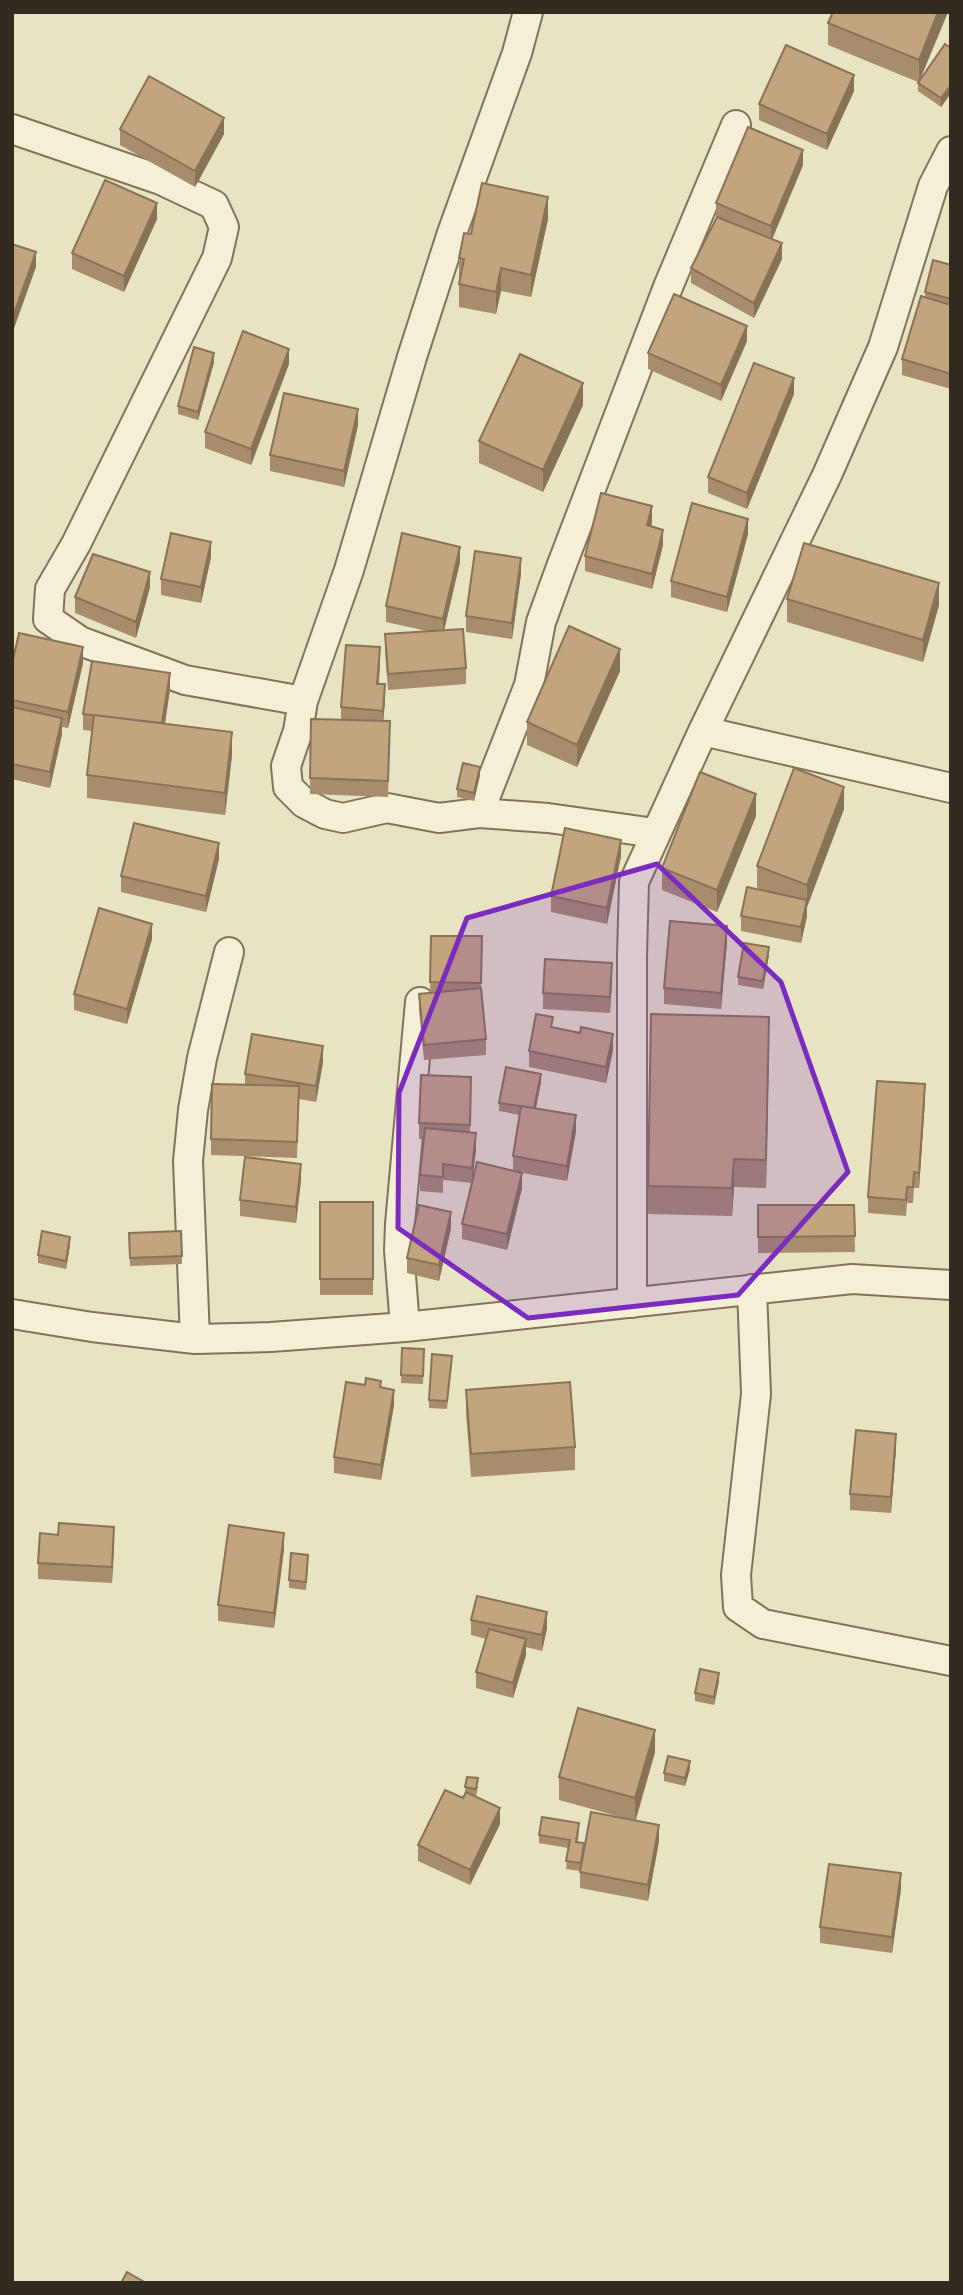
<svg xmlns="http://www.w3.org/2000/svg" width="963" height="2295" viewBox="0 0 963 2295" font-family="'Source Serif 4',serif">
  <style>
    .lines { fill: none; stroke-linecap: round; stroke-linejoin: round }
    .street-casing { stroke: #80755c; stroke-width: 32 }
    .street { stroke: #f4efd5; stroke-width: 28 }
    .wall { fill: #a78d6c }
    .shaded-wall { fill: #887358 }
    .building { fill: #c2a47e; stroke: #887358; stroke-width: 2 }
    .marked { fill: #7b2cbf; fill-opacity: 0.2; stroke: #7b2cbf; stroke-width: 5; stroke-linejoin: round }
  </style>
  <rect width="100%" height="100%" fill="#e8e3c3"/>
  <g class="lines">
    <defs>
      <path id="street" d="M528,12L517,53L452,233L412,357L349,570L303,701L298,731L286,766L288,787L304,803L325,814L343,818L387,808L439,818L479,813L548,818L655,833
        M12,129L161,180L214,205L224,227L217,258L76,544L50,589L48,619L80,641L185,680L303,701
        M703,731L951,788
        M479,813L529,685L541,622L561,567L668,287L736,125
        M752,1289L756,1394L736,1575L738,1607L763,1624L951,1661
        M632,1303V956L634,882L703,731L827,475L883,347L933,186L951,151
        M12,1314L92,1327L195,1339L271,1337L405,1327L852,1279L951,1285
        M405,1327L399,1250L400,1224L420,1002
        M195,1339L188,1161L193,1110L202,1058L229,952"/>
    </defs>
    <use href="#street" class="street-casing"/>
    <use href="#street" class="street"/>
  </g>
  <path class="wall" d="M948,12L919,81L951,48V93L941,107L918,91V82L828,45V23Z
    M854,91L827,150L759,120V104Z
    M120,129L224,134L195,187L120,145Z
    M803,165L772,239L782,259L754,318L691,283V268L716,219V203Z
    M157,219L124,292L72,269V253Z
    M548,219L531,297L501,291L496,314L459,307V258L471,234Z
    M951,265V389L902,375V359L925,297V292Z
    M747,341L721,401L648,369V353Z
    M214,362L198,420L178,414V406Z
    M289,364L251,465L205,448V432Z
    M794,394L747,509L708,493V477Z
    M583,405L543,492L479,463V441Z
    M358,425L344,487L270,471V455Z
    M652,522L651,526L663,545L652,589L585,571V556Z
    M748,534L727,612L671,597V581Z
    M211,557L201,603L161,595V579Z
    M460,562L444,630L466,668V684L388,690L385,650V634L427,631L386,622V606Z
    M521,574L512,639L466,632V616Z
    M150,587L136,638L75,613V597Z
    M787,599L939,605L923,662L787,622Z
    M83,663L68,728L62,727V734L50,788L12,779V664Z
    M380,663L379,684L385,700L383,721L390,737L388,797L310,794L311,719L341,720V707Z
    M620,671L577,767L527,745V722Z
    M170,689L165,724L232,755L225,815L87,798V775L92,731L83,730V714Z
    M480,775L474,801L457,797V789Z
    M844,809L807,907V916L801,943L741,931V916L765,891L757,888V866Z
    M756,816L717,912L662,890V868Z
    M621,856L607,924L551,912V896Z
    M219,859L206,912L121,892V876Z
    M431,936H482L481,992L486,1039V1055L424,1060L419,1010V994L430,993Z
    M152,939L127,1024L74,1010V994Z
    M727,942L721,1009L664,1004V988Z
    M769,955L763,989L738,985V977Z
    M612,978L610,1013L543,1009V993Z
    M553,1028L613,1050L606,1083L529,1067V1051Z
    M769,1045L766,1188L734,1187L732,1216L648,1214V1186Z
    M323,1062L316,1102L299,1099L297,1158L211,1155V1139L245,1085V1074Z
    M471,1077L470,1133L476,1149L472,1183L443,1180V1193L420,1191V1175L424,1139H419V1123Z
    M541,1082L536,1109L576,1131L567,1181L522,1173V1188L507,1250L462,1239V1224L513,1170V1156L520,1115L499,1111V1103Z
    M925,1100L919,1188H914L913,1203H907L906,1216L868,1213V1197Z
    M301,1180L296,1223L240,1216V1200Z
    M320,1202H373V1295H320Z
    M758,1205H854L855,1252L758,1253Z
    M451,1228L439,1281L407,1273V1258Z
    M181,1231L182,1264L130,1266L129,1241Z
    M70,1245L66,1269L38,1263V1255Z
    M402,1348L424,1349L423,1384L401,1383Z
    M452,1364L447,1409L429,1408V1400Z
    M381,1388L394,1405L381,1480L334,1473V1457Z
    M466,1390L575,1447V1470L471,1477L466,1413Z
    M896,1449L891,1513L850,1510V1494Z
    M114,1543L112,1583L38,1579V1563Z
    M284,1549L274,1628L218,1621V1605Z
    M308,1563L306,1590L289,1588V1580Z
    M471,1620L547,1628L542,1651L526,1647V1655L513,1698L476,1688V1672L486,1639L471,1635Z
    M719,1681L714,1705L695,1701V1693Z
    M655,1752L636,1820L659,1841L648,1901L580,1888V1871L566,1869L568,1848L539,1843V1835L579,1831L578,1842L584,1851L628,1819L559,1800V1777Z
    M690,1769L685,1786L664,1781V1773Z
    M478,1786L476,1797L500,1824L470,1885L418,1861V1845L463,1798L465,1794V1787Z
    M901,1889L892,1953L820,1943V1927Z"/>
  <path class="shaded-wall" d="M938,12H948L919,82V60Z
    M854,75V91L827,150V134Z
    M951,85V93L941,107V98Z
    M224,118V134L195,187V171Z
    M803,150V165L771,242V226Z
    M548,197V219L531,297V275Z
    M157,203V219L124,292V276Z
    M782,243V259L754,318V303Z
    M36,252V267L12,334V319Z
    M501,268V291L496,314V292Z
    M747,326V341L721,401V385Z
    M289,349V364L251,465V449Z
    M214,353V362L198,420V412Z
    M794,378V394L747,509V493Z
    M583,383V405L543,492V470Z
    M358,409V425L344,487V471Z
    M652,506V522L647,541V525Z
    M748,519V534L727,612V597Z
    M663,530V545L652,589V574Z
    M211,542V557L201,603V587Z
    M460,547V562L443,635V619Z
    M521,558V574L512,639V623Z
    M150,572V587L136,638V622Z
    M939,583V605L923,662V640Z
    M83,647V663L68,728V712Z
    M380,647V663L377,699V684Z
    M620,649V671L577,767V745Z
    M170,673V689L162,742V727Z
    M385,684V700L383,726V711Z
    M62,718V734L50,788V772Z
    M232,732V755L225,815V793Z
    M480,767V775L474,801V793Z
    M844,787V809L807,907V885Z
    M756,794V816L717,912V890Z
    M621,840V856L607,924V908Z
    M219,843V859L206,912V896Z
    M807,900V916L801,943V927Z
    M152,924V939L127,1024V1009Z
    M727,926V942L721,1009V993Z
    M769,947V955L763,989V981Z
    M612,963V978L610,1013V997Z
    M769,1017V1045L766,1188V1160Z
    M613,1034V1050L606,1083V1067Z
    M323,1046V1062L316,1102V1086Z
    M541,1074V1082L534,1117V1109Z
    M925,1084V1100L919,1188V1173Z
    M576,1115V1131L567,1181V1166Z
    M476,1133V1149L472,1183V1168Z
    M734,1159V1187L732,1216V1188Z
    M301,1164V1180L296,1223V1207Z
    M522,1173V1188L507,1250V1234Z
    M451,1212V1228L439,1281V1265Z
    M70,1237V1245L66,1269V1261Z
    M394,1390V1405L381,1480V1465Z
    M896,1434V1449L891,1513V1497Z
    M114,1527V1543L112,1583V1567Z
    M284,1533V1549L274,1628V1613Z
    M547,1612V1628L542,1651V1635Z
    M526,1639V1655L513,1698V1683Z
    M719,1673V1681L714,1705V1697Z
    M655,1730V1752L635,1821V1798Z
    M690,1761V1769L685,1786V1778Z
    M500,1808V1824L470,1885V1870Z
    M659,1825V1841L648,1901V1885Z
    M901,1873V1889L892,1953V1937Z"/>
  <path class="building" d="M833,12H938L919,60L828,23Z
    M945,44L951,48V85L941,98L918,83Z
    M786,45L854,75L827,134L759,104Z
    M149,76L224,118L195,171L120,129Z
    M748,127L803,150L771,226L716,203Z
    M105,180L157,203L124,276L72,253Z
    M482,183L548,197L531,275L501,268L496,292L459,284L464,259L459,258L464,233L471,234Z
    M717,217L782,243L754,303L691,268Z
    M12,244L36,252L12,319Z
    M933,260L951,265V299L925,292Z
    M674,294L747,326L721,385L648,353Z
    M921,296L951,305V374L902,359Z
    M243,331L289,349L251,449L205,432Z
    M194,347L214,353L198,412L178,406Z
    M520,354L583,383L543,470L479,441Z
    M754,363L794,378L747,493L708,477Z
    M284,393L358,409L344,471L270,455Z
    M601,493L652,506L647,525L663,530L652,574L585,556Z
    M692,503L748,519L727,597L671,581Z
    M171,533L211,542L201,587L161,579Z
    M402,533L460,547L443,619L386,606Z
    M804,543L939,583L923,640L787,599Z
    M475,551L521,558L512,623L466,616Z
    M93,554L150,572L136,622L75,597Z
    M569,626L620,649L577,745L527,722Z
    M463,629L466,668L388,674L385,634Z
    M19,633L83,647L68,712L12,700V664Z
    M346,645L380,647L377,684H385L383,711L341,707Z
    M92,661L170,673L162,723L83,714Z
    M12,707L62,718L50,772L12,764Z
    M94,715L232,732L225,793L87,775Z
    M311,719L390,721L388,781L310,778Z
    M463,763L480,767L474,793L457,789Z
    M794,768L844,787L807,885L757,866Z
    M700,772L756,794L717,890L662,868Z
    M134,823L219,843L206,896L121,876Z
    M565,828L621,840L607,908L551,896Z
    M747,887L807,900L801,927L741,916Z
    M99,908L152,924L127,1009L74,994Z
    M670,921L727,926L721,993L664,988Z
    M431,936H482L481,983L430,982Z
    M744,943L769,947L763,981L738,977Z
    M545,959L612,963L610,997L543,993Z
    M481,988L486,1039L424,1045L419,994Z
    M536,1014L553,1017L551,1027L580,1033L581,1027L613,1034L606,1067L529,1051Z
    M651,1014L769,1017L766,1160L734,1159L732,1188L648,1186Z
    M252,1034L323,1046L316,1086L245,1074Z
    M506,1067L541,1074L534,1108L499,1103Z
    M421,1075L471,1077L470,1125L419,1123Z
    M877,1081L925,1084L919,1173L914,1172L913,1187H907L906,1200L868,1197Z
    M212,1084L299,1086L297,1142L211,1139Z
    M521,1106L576,1115L567,1166L513,1156Z
    M425,1128L476,1133L472,1168L443,1164V1177L420,1175Z
    M245,1157L301,1164L296,1207L240,1200Z
    M477,1162L522,1173L507,1234L462,1224Z
    M320,1202H373V1279H320Z
    M419,1205L451,1212L439,1265L407,1258Z
    M758,1205H854L855,1236L758,1237Z
    M42,1231L70,1237L66,1261L38,1255Z
    M181,1231L182,1256L130,1258L129,1233Z
    M402,1348L424,1349L423,1376L401,1375Z
    M432,1354L452,1356L447,1401L429,1400Z
    M366,1378L381,1381L380,1387L394,1390L381,1465L334,1457L346,1382L365,1385Z
    M570,1382L575,1447L471,1454L466,1390Z
    M856,1430L896,1434L891,1497L850,1494Z
    M59,1523L114,1527L112,1567L38,1563L40,1533L58,1535Z
    M229,1525L284,1533L274,1613L218,1605Z
    M291,1553L308,1555L306,1582L289,1580Z
    M477,1596L547,1612L542,1635L471,1620Z
    M489,1629L526,1639L513,1683L476,1672Z
    M700,1669L719,1673L714,1697L695,1693Z
    M578,1708L655,1730L635,1798L559,1777Z
    M668,1756L690,1761L685,1778L664,1773Z
    M467,1777L478,1778L476,1789L465,1787Z
    M445,1790L463,1798L466,1792L500,1808L470,1870L418,1845Z
    M591,1812L659,1825L648,1885L580,1872Z
    M542,1817L579,1823L576,1842L584,1843L581,1863L566,1861L570,1840L539,1835Z
    M829,1864L901,1873L892,1937L820,1927Z
    M127,2272L146,2283H121Z"/>
  <path class="marked" d="M657,864L781,982L848,1172L738,1295L528,1318L398,1228L399,1093L467,918Z"/>
  <rect width="963" height="2295" fill="none" stroke="#322b1f" stroke-width="28"/>
</svg>
